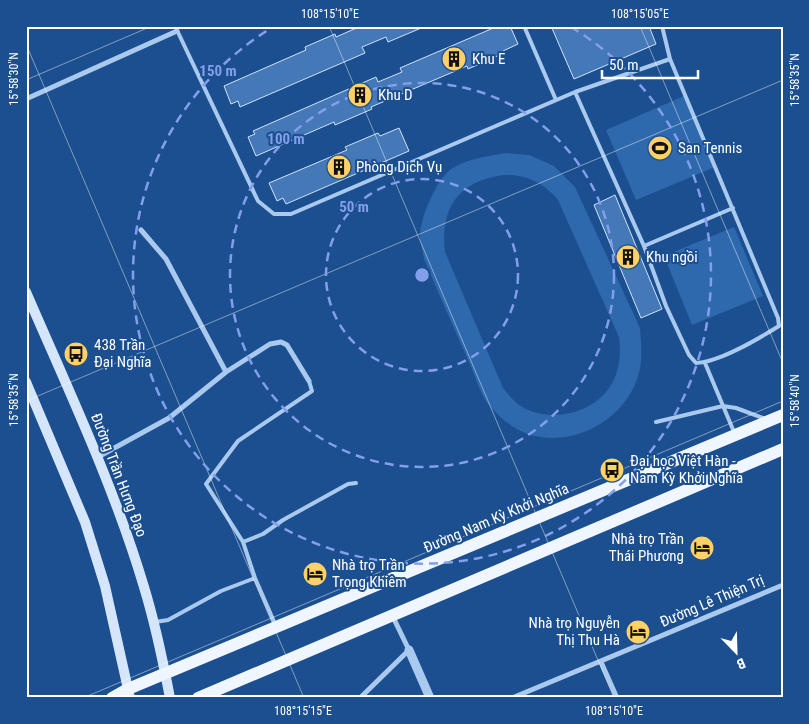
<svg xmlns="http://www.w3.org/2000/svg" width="809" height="724" viewBox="0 0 809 724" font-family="'Roboto Condensed',sans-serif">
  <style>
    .green { fill: #2e69ad; fill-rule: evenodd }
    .building { fill: #4478b7; stroke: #cfe3fa }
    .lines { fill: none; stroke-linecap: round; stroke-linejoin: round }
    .service { stroke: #a9c9ee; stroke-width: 4 }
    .minor { stroke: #a9c9ee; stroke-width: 5 }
    .tertiary { stroke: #a9c9ee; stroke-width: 9 }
    .secondary { stroke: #d6e6fa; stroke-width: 10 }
    .primary { stroke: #f0f6ff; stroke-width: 12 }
    .ticks { fill: none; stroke: #fff; stroke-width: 1; stroke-opacity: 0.45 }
    .ring { fill: none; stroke: #839eea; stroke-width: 2.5; stroke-dasharray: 9 6 }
    .labels { text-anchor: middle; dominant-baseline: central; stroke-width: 4; stroke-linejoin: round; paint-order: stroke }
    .poi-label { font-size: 15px; fill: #fff; stroke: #1b4f8f; text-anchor: start }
    .street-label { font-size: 15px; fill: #fff; stroke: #1b4f8f }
    .centre { fill: #839eea; stroke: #1b4f8f; stroke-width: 2.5 }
    .ring-label { font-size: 15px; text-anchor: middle; font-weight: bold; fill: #839eea; stroke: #1b4f8f; stroke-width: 4; stroke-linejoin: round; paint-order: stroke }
    .neatline { fill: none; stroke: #fff; stroke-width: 2 }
    .ticks-label { font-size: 12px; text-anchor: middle; fill: #fff }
  </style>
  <rect width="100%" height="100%" fill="#1b4f8f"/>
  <path class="green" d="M684,96L715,167L636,200L606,130Z
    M506,153L529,155L554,166L575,187L640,328C641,343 643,358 639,373C627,419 574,449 528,434C513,429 499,417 489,405C481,396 475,376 470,364C454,329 439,294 424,259C423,252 420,243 420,236C420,218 436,181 450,170C465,159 488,156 506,153ZM504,175C527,175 543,182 558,200L619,337C621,354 620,370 611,385C593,415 547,424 519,405C513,400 508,394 503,388L445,252C440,208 458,181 504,175Z
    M734,227L763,296L692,325L664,256Z"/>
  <path class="building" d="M361,26H426L388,42L386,37L362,47L365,53L240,107L238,101L231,104L224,86L306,50L305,47L335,34L336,37Z
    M498,26H510L518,44L503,51L504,53L468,69L467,66L371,107L372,109L335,125L334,122L256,156L248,137L255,134L253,131L376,77L378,82L402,72L400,68Z
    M551,26H649L656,44L574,79Z
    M399,128L409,151L286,204L283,198L277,201L269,183L347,150L345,147L378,133L380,136Z
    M615,195L662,309L641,318L594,205Z"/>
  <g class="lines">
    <path class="service" d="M175,26L258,201L274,214H291L575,92L670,59L662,26
      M524,26L556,100
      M575,92L644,246L666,306L689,355L696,363C720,362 758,339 779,326L778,318L670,59
      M644,246L733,208
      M705,363L734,432
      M656,422L723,406L736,408L766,419
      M243,542L263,534L283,520L348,484L356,483
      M155,622L168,620L221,591L255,578
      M275,624L255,578L243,542L206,484L238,441L312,391L309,381"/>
    <path class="minor" d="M26,99L177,31
      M141,230L166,259L226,372
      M98,457L169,418L226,372L270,344L281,342L287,345L309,381
      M601,662L617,698
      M360,698L409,650L392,615
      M512,698L783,585"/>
    <path class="tertiary" d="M409,650L430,698"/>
    <path class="secondary" d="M26,292C68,389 114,486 144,587C155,623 163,661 170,698
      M26,382L85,522L105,586L130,698"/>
    <path class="primary" d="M112,698L128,689L783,415
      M198,698L783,449"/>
  </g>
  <path class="ticks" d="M329,26L614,698M640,26L783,363M26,44L304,698M26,80L152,26M26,401L783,80M83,698L783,401"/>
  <g class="ring">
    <circle cx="422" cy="275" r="96"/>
    <circle cx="422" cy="275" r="192"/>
    <path d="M571 27A289 289 0 1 1 273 27"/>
  </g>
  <defs>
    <symbol id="building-disc" viewBox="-11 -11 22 22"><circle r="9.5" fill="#ffd166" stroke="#1b4f8f"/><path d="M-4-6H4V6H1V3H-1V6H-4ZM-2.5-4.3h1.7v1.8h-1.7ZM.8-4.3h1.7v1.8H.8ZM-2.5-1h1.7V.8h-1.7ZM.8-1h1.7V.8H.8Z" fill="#111"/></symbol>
    <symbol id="stadium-disc" viewBox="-11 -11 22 22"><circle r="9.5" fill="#ffd166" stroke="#1b4f8f"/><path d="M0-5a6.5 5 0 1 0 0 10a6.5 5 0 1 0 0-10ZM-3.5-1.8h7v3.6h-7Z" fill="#111"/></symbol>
    <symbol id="bus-disc" viewBox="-11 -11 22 22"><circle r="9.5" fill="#ffd166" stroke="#1b4f8f"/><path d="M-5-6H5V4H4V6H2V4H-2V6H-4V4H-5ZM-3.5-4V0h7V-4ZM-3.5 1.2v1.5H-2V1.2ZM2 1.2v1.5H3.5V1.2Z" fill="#111"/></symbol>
    <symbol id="hotel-disc" viewBox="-11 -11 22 22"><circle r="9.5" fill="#ffd166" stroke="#1b4f8f"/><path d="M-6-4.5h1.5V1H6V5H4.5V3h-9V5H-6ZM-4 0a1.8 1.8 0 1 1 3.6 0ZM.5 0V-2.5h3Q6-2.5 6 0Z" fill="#111"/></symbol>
  </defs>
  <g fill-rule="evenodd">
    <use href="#building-disc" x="440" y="45" width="28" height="28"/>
    <use href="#building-disc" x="346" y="81" width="28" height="28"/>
    <use href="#stadium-disc" x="646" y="134" width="28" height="28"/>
    <use href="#building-disc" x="325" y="153" width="28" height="28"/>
    <use href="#building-disc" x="614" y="243" width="28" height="28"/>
    <use href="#bus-disc" x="62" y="340" width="28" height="28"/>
    <use href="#bus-disc" x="598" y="456" width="28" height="28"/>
    <use href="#hotel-disc" x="688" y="534" width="28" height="28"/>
    <use href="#hotel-disc" x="301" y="560" width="28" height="28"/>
    <use href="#hotel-disc" x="624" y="618" width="28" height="28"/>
  </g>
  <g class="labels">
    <g class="poi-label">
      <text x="472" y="59">Khu E</text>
      <text x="378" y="95">Khu D</text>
      <text x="678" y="148">San Tennis</text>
      <text x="356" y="167">Phòng Dịch Vụ</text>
      <text x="646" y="257">Khu ngồi</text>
      <text x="94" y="345">438 Trần<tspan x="94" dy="17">Đại Nghĩa</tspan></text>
      <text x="630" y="461">Đại học Việt Hàn -<tspan x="630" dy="17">Nam Kỳ Khởi Nghĩa</tspan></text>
      <text x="684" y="539" text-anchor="end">Nhà trọ Trần<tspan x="684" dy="17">Thái Phương</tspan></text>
      <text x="332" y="565">Nhà trọ Trần<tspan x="332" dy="17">Trọng Khiêm</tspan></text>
      <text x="620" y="623" text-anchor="end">Nhà trọ Nguyễn<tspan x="620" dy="17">Thị Thu Hà</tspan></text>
    </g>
    <g class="street-label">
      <text transform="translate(119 475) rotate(69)">Đường Trần Hưng Đạo</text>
      <text transform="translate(496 518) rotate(-23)">Đường Nam Kỳ Khởi Nghĩa</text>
      <text transform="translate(712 601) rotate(-23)">Đường Lê Thiện Trị</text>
    </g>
  </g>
  <circle cx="422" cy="275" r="8" class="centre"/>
  <g class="ring-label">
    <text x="218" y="76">150 m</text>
    <text x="286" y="144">100 m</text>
    <text x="354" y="212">50 m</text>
  </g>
  <rect width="809" height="724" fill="none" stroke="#1b4f8f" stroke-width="55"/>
  <g transform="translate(736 652) rotate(157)" stroke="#1b4f8f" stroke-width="4" paint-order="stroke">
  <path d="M0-4L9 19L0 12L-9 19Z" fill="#ffffff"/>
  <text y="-8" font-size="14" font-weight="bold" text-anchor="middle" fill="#ffffff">B</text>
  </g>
  <path d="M602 70v8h96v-8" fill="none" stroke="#ffffff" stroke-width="2.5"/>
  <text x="609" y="70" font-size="15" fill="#ffffff" stroke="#1b4f8f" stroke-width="4" paint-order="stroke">50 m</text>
  <rect x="28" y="28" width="754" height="668" class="neatline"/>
  <g class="ticks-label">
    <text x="330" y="18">108°15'10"E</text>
    <text x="640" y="18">108°15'05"E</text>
    <text transform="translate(14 79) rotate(-90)" y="4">15°58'30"N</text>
    <text transform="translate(795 80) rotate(-90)" y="4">15°58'35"N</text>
    <text transform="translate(14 400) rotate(-90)" y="4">15°58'35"N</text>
    <text transform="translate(795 401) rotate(-90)" y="4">15°58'40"N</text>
    <text x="303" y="715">108°15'15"E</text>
    <text x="614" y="715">108°15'10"E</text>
  </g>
</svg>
